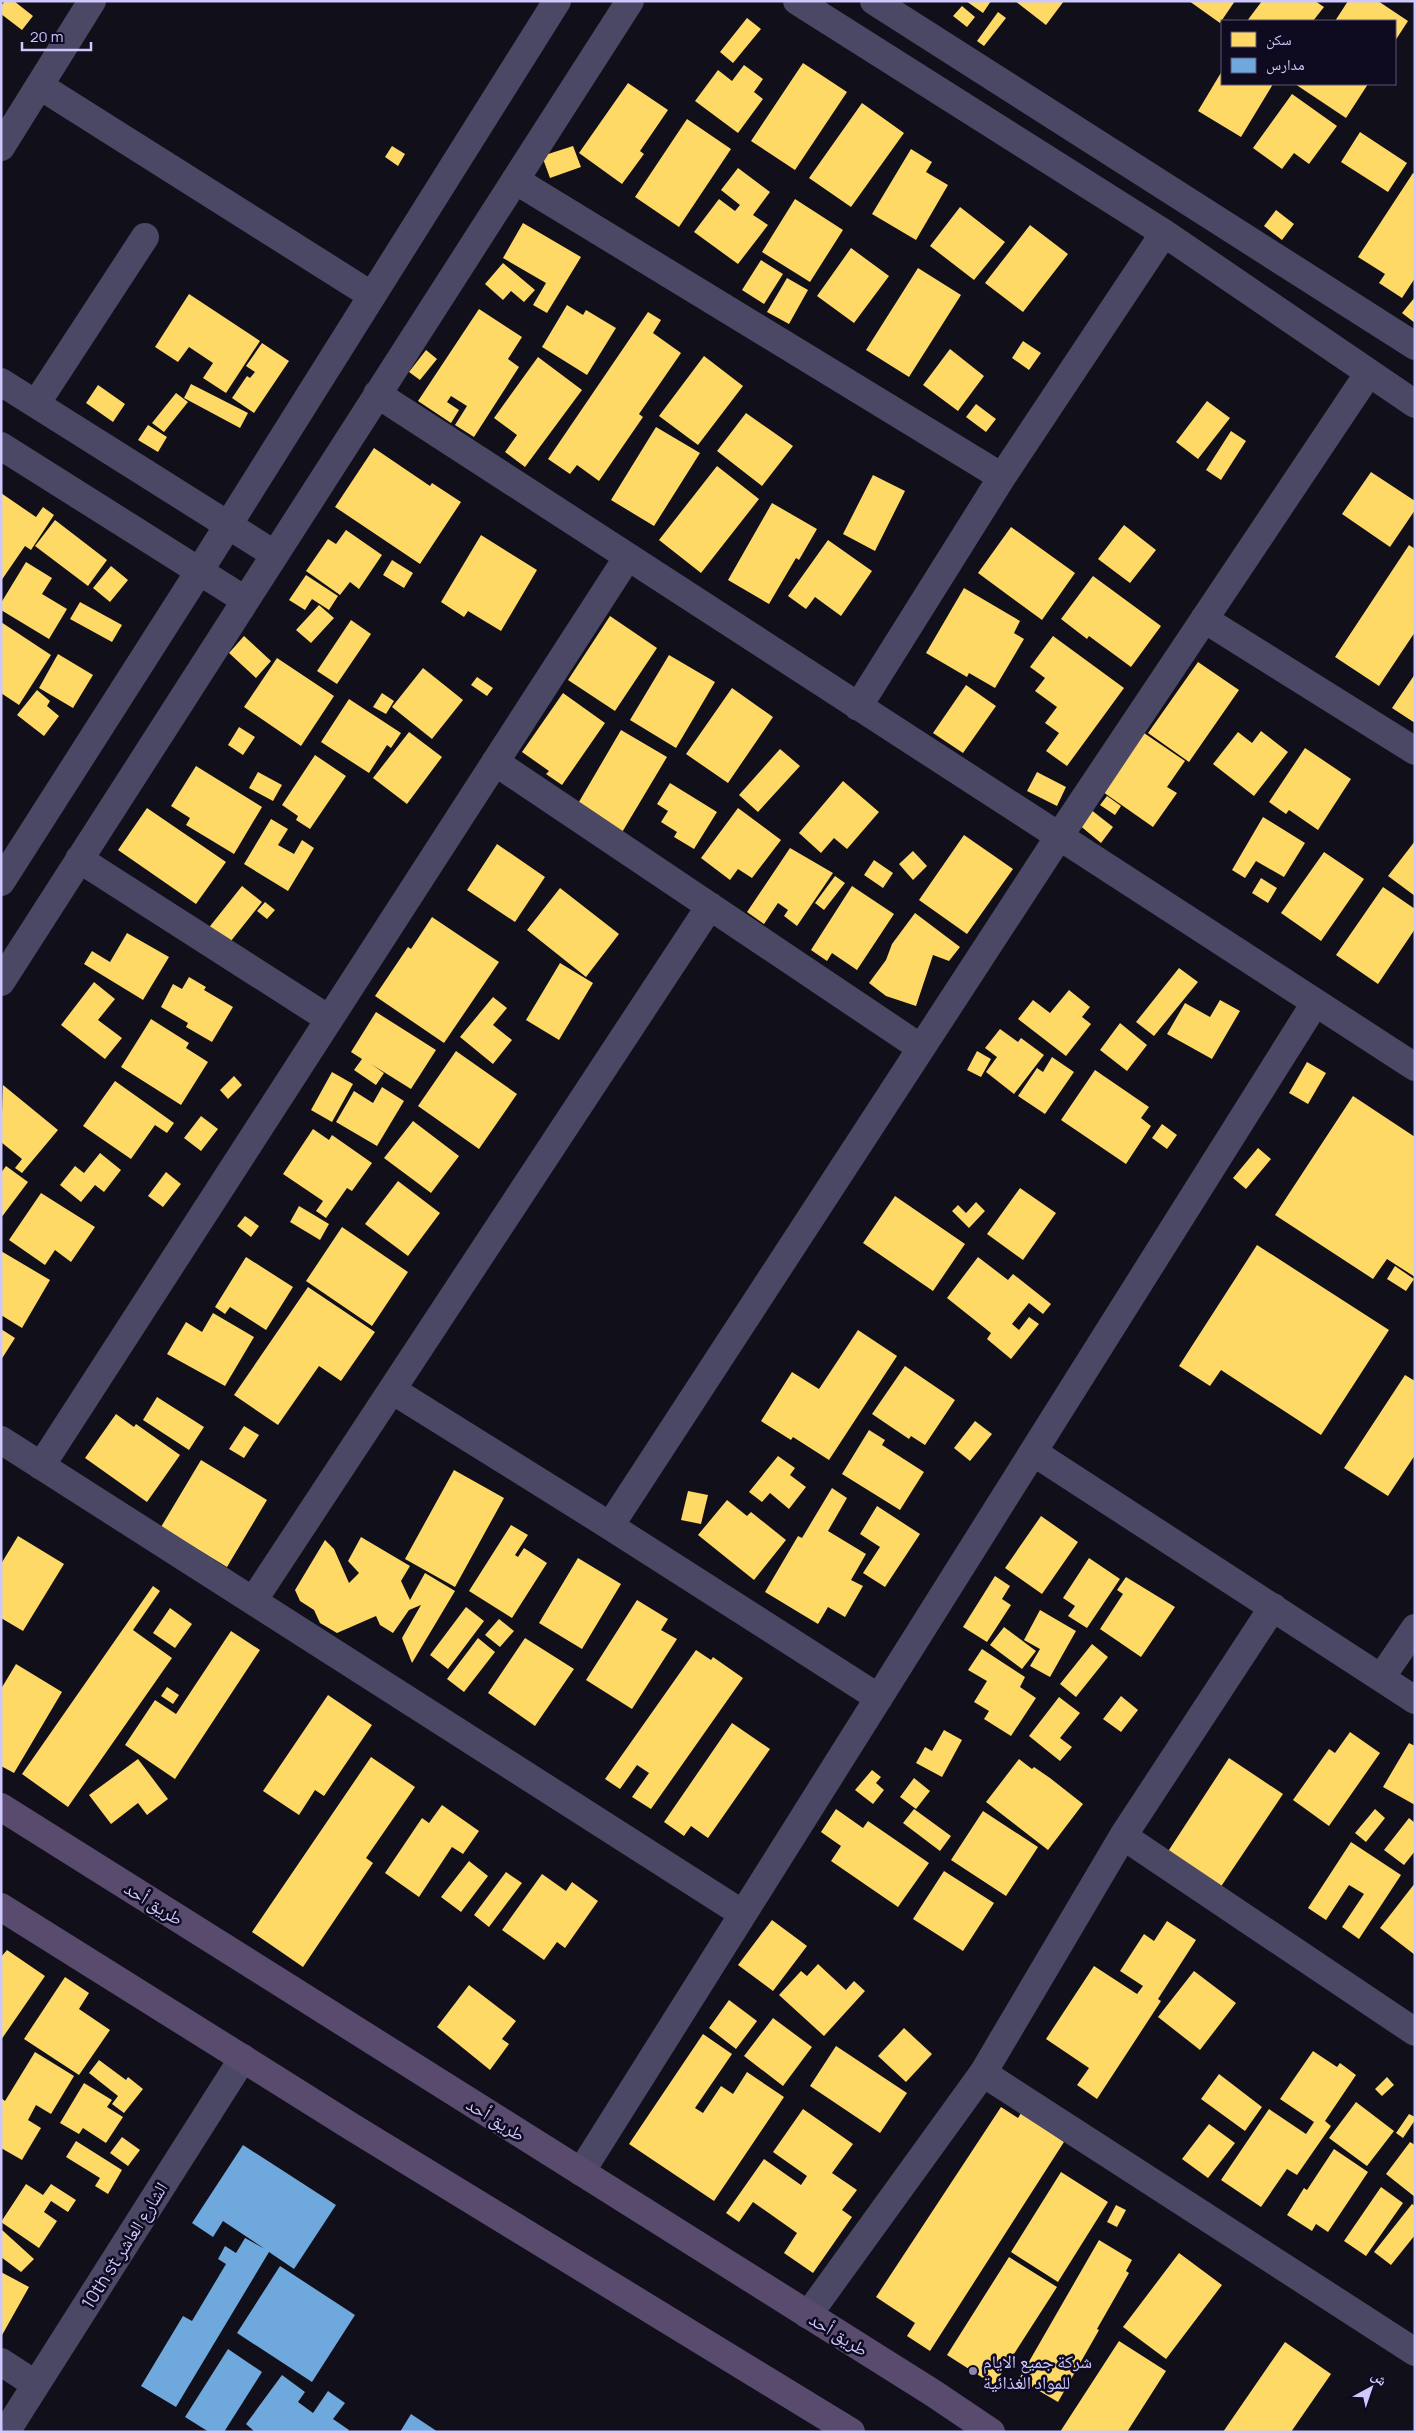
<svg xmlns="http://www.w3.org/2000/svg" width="1416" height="2433" viewBox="0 0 1416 2433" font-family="Manrope,'Noto Naskh Arabic',sans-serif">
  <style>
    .homes { fill: #ffd966 }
    .schools { fill: #6fa8dc }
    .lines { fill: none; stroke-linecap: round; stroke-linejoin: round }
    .minor { stroke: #4a4864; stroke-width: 28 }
    .major { stroke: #584b6e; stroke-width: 28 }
    .poi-dot { fill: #8c87af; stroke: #0e0a1f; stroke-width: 2 }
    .labels { text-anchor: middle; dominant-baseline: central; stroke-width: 5; stroke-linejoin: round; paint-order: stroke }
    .street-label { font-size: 18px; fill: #cfc8ff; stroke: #0e0a1f }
    .poi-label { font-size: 18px; fill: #cfc8ff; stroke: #0e0a1f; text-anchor: start }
  </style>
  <rect width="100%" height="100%" fill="#110f1a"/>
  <path class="homes" d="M5,1H14L33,16L22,30L1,14V6Z
    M966,1H991L983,13Z
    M1015,1H1064L1046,25Z
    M1189,1H1235L1220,23Z
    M1262,1H1315L1324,7L1313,21H1247Z
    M1348,1H1378L1408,21L1395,41V21H1335Z
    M962,6L975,17L967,27L953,16Z
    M998,12L1006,18L984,46L977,41Z
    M747,18L761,29L733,63L720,52Z
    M803,63L847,92L795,170L751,141Z
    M744,65L763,79L754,92L763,99L738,133L695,101L718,70L732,81Z
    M1222,71V84H1273L1241,137L1198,111Z
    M628,83L668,110L640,151L644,154L622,184L579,153Z
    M1295,84H1368L1346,118Z
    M1292,94L1337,126L1309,164L1294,153L1282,169L1253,148Z
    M862,103L904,133L851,207L809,178Z
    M687,119L731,149L679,227L635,197Z
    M1360,132L1407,163L1388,192L1341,162Z
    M392,146L405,154L398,166L385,157Z
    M573,146L581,167L550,178L542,156Z
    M911,149L932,162L926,172L948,185L916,240L872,214Z
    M738,168L770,192L753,215L768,225L738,264L694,232L719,199L735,211L740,205L721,190Z
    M1413,173L1415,174V278L1402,298L1379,283L1385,274L1358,257Z
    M795,199L843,230L810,282L762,252Z
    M960,207L1005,242L974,280L930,246Z
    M1276,210L1294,224L1282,240L1264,226Z
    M523,223L581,257L547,313L533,305L546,283L503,258Z
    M1030,225L1068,254L1023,312L985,283Z
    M851,248L889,276L854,323L817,296Z
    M761,260L783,274L764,304L742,290Z
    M503,263L535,290L524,302L511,291L503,300L485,284Z
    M918,268L961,295L909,377L866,350Z
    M787,278L808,290L789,324L767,312Z
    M189,294L260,341L226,393L203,378L213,363L189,347L178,362L155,347Z
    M1415,297V323L1402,313Z
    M567,305L583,315L586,310L616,328L587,375L542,347Z
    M479,309L522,337L508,359L519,367L474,437L455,425L467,406L451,396L447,402L459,410L451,423L418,401Z
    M648,312L661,320L653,333L681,353L639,414L643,417L599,481L577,465L570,474L548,459Z
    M1023,341L1041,353L1029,370L1012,358Z
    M262,343L289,361L254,413L232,398L247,376L250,378L255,372L246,366Z
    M950,349L984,376L958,411L923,385Z
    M426,350L437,359L420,380L409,372Z
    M704,356L743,386L698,445L659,416Z
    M538,357L582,390L525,467L505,452L517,435L494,418Z
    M191,384L248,413L240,428L184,398Z
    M98,385L125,404L113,422L86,403Z
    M176,393L188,402L164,432L152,423Z
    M1207,401L1230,418L1198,459L1176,442Z
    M976,404L996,419L986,432L966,417Z
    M746,413L793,446L762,486L717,451Z
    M148,425L167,437L158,452L138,440Z
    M656,427L700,453L654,526L611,500Z
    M1231,431L1246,441L1221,480L1206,470Z
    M374,448L430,486L432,483L461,502L420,564L335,507Z
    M717,466L759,499L701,573L659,540Z
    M1371,472L1415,501V510L1390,547L1342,514Z
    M873,475L905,491L875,551L843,534Z
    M1,493L36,517L43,507L54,515L31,550L25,546L1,581Z
    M772,503L817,529L799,560L796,558L769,604L728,580Z
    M55,520L107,560L88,586L35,546Z
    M1124,525L1156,550L1130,583L1098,559Z
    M1011,527L1075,573L1042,620L978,573Z
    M346,530L382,555L359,589L350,582L340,595L306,571L328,539L336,544Z
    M481,535L537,570L501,631L468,611L464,617L441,602Z
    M828,540L872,571L841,616L815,597L806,609L788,596Z
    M1409,545L1415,549V632L1379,686L1335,657Z
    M392,560L413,573L404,588L383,575Z
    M26,562L52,578L42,594L67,609L49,639L1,610V603Z
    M111,566L128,580L110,602L93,588Z
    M306,575L338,596L329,610L312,599L305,610L289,600Z
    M1093,576L1161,626L1131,667L1089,636L1087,639L1061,619Z
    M964,588L1020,621L1014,633L1024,639L995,688L969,673L967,677L926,653Z
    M80,602L122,625L112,642L70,619Z
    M319,605L334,618L311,643L296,630Z
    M610,616L657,648L615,711L568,680Z
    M351,620L371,634L337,684L317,671Z
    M1,622L51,655L19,705L1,693Z
    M244,636L271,661L256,678L229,653Z
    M1053,636L1124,688L1067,766L1046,751L1059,733L1045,723L1057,707L1035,691L1045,678L1030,667Z
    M58,654L93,675L73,708L39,688Z
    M669,655L715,682L676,748L630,720Z
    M277,658L334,696L301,746L244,707Z
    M1198,662L1239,690L1189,762L1148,733Z
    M423,668L463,700L432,739L392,707Z
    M1415,674V723L1392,708Z
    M477,677L493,688L487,696L471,685Z
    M966,685L996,706L963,753L933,733Z
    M732,688L773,717L728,783L686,754Z
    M37,690L50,701L47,706L59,716L44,736L17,715Z
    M382,693L394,701L386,714L373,707Z
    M563,693L605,723L562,785L546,774L549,771L522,752Z
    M349,699L401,733L391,748L387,745L369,773L321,742Z
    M239,727L255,737L243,755L228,745Z
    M621,730L667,757L621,834L576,807Z
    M1261,731L1288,752L1254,796L1213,764L1238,732L1252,743Z
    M409,732L442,757L407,804L373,778Z
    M1144,733L1185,761L1167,787L1177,793L1153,827L1103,792Z
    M1305,748L1351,779L1318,830L1289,810L1286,814L1269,802Z
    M780,749L800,766L758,812L739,795Z
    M315,755L346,776L310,829L296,820L298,816L282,805Z
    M196,766L262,807L234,854L186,825L190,818L171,806Z
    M258,772L282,785L273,801L249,788Z
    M1037,772L1066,787L1057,806L1027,791Z
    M843,781L879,812L847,849L834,838L821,853L799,833Z
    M670,783L717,812L694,849L674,837L677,832L661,822L668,811L657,804Z
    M1107,796L1121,806L1115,815L1100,805Z
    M147,808L226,862L196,904L118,850Z
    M738,808L781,840L752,878L738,869L730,880L701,858Z
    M1090,809L1113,827L1101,843L1078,824Z
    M1263,817L1305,843L1284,877L1256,861L1245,878L1232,870Z
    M271,819L288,829L278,845L294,854L302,840L314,848L288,891L244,864Z
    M964,835L1013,869L967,934L919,900Z
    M1415,841V896L1388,876Z
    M497,844L545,877L515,922L467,890Z
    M790,848L833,873L797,926L784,916L788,910L778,903L764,924L747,912Z
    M913,851L927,866L913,880L899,864Z
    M1324,852L1364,879L1321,941L1281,913Z
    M874,860L893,873L883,888L864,875Z
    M835,876L845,883L824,910L815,903Z
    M1261,878L1277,888L1268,903L1252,893Z
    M242,886L262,902L227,946L207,930Z
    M852,886L894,914L857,970L832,953L827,961L811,950Z
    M1383,887L1415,909V929L1378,984L1336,955Z
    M560,888L619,934L586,977L527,930Z
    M265,902L275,910L267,919L257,911Z
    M915,913L960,947L949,961L933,955L916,1006L886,996L869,983L886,960L892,944Z
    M432,917L499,962L444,1043L375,996L408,947L411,949Z
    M127,933L169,957L143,1000L84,964L92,951L110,962Z
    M560,963L593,983L559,1040L526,1020Z
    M1179,968L1198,982L1154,1036L1136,1022Z
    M189,977L206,987L204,990L233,1007L212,1042L186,1027L188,1023L161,1007L173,984L182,989Z
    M94,982L115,999L98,1020L122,1038L105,1059L61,1025Z
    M1069,990L1090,1007L1082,1017L1091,1024L1066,1056L1018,1019L1033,1000L1050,1013Z
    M493,997L507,1008L493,1025L512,1040L493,1064L460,1037Z
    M1220,1000L1240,1011L1212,1059L1167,1034L1185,1003L1210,1017Z
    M376,1012L436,1050L411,1089L371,1064L384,1073L376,1085L354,1070L362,1059L351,1052Z
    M151,1019L189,1043L186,1048L208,1062L181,1105L121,1067Z
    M1120,1023L1147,1045L1127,1071L1100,1050Z
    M1000,1029L1018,1042L1021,1038L1044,1055L1014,1094L986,1072L997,1057L985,1048Z
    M456,1051L517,1094L479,1149L418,1106Z
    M977,1051L991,1059L981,1077L967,1070Z
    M1052,1057L1074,1072L1045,1114L1018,1096L1037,1068L1043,1072Z
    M1307,1062L1326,1073L1308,1104L1289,1093Z
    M1095,1070L1149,1107L1141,1118L1151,1126L1126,1164L1061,1120Z
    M332,1072L353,1084L332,1122L311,1110Z
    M234,1076L242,1085L228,1099L220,1090Z
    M115,1081L174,1123L167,1133L155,1125L131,1159L83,1126Z
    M3,1085L58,1130L22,1173L15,1168L22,1159L1,1142Z
    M382,1087L404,1101L377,1146L336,1122L354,1091L373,1103Z
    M1353,1096L1415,1137V1277L1387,1259L1373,1279L1275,1215Z
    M201,1116L218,1129L201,1151L184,1138Z
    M413,1121L459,1156L431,1193L384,1158Z
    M1162,1124L1177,1135L1167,1149L1152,1138Z
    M313,1129L329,1140L332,1135L372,1163L352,1191L347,1188L326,1218L316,1211L323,1201L283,1174Z
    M1258,1148L1271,1159L1246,1189L1233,1178Z
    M100,1153L121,1170L104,1192L95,1185L81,1202L60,1185L75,1166L84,1173Z
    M6,1166L28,1182L1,1218V1173Z
    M166,1172L181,1184L163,1207L148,1196Z
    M398,1181L440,1213L408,1256L365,1224Z
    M1020,1188L1056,1213L1023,1260L987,1234Z
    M41,1193L95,1227L71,1262L55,1250L45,1265L9,1240Z
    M895,1196L965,1244L933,1291L863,1243Z
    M976,1202L985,1211L969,1228L952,1211L958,1205L966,1213Z
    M299,1206L329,1224L320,1240L290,1222Z
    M245,1216L259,1226L251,1237L237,1226Z
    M342,1227L408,1272L372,1326L306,1281Z
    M1257,1245L1389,1330L1321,1435L1221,1370L1210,1386L1179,1366Z
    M1,1251L50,1280L22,1328L1,1315Z
    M246,1257L293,1287L266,1330L230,1307L225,1314L215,1307Z
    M978,1257L1008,1280L1013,1274L1051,1304L1043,1314L1029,1303L1012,1324L1019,1330L1029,1317L1039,1324L1011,1359L987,1339L991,1333L947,1298Z
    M1395,1266L1414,1279L1406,1291L1387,1279Z
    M308,1287L375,1332L341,1381L319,1366L278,1425L234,1395Z
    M213,1313L254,1337L225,1386L167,1354L186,1322L202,1332Z
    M1,1329L15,1338L1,1360Z
    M858,1330L897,1356L829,1460L793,1437L791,1440L761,1421L792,1372L819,1389Z
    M905,1366L955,1400L925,1445L911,1436L909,1439L872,1414Z
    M1405,1375L1415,1381V1455L1388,1496L1344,1468Z
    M157,1397L204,1427L189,1450L143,1420Z
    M116,1414L134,1427L136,1424L180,1455L147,1502L85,1458Z
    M975,1421L992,1434L970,1461L954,1448Z
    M244,1426L259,1435L244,1458L229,1449Z
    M869,1430L885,1440L882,1445L924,1472L900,1510L842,1474Z
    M778,1456L795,1468L790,1475L806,1487L789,1509L770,1493L762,1502L749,1492Z
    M201,1460L267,1500L227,1567L161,1527Z
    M454,1470L504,1498L455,1587L405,1559Z
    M832,1488L847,1498L828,1531L866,1554L851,1580L863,1586L845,1617L828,1607L818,1624L765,1592L798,1536L802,1538Z
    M688,1491L708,1495L701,1524L681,1520Z
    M727,1500L747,1516L751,1512L786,1540L754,1580L698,1535Z
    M877,1506L920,1534L885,1587L863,1573L880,1547L860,1534Z
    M1041,1516L1078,1542L1042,1594L1005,1568Z
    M511,1525L528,1535L515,1555L518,1557L524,1548L547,1563L512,1618L469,1591Z
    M18,1536L64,1564L23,1631L1,1618V1564Z
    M361,1537L410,1566L401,1581L410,1600L425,1573L455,1591L412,1663L402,1638L421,1605L409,1610L393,1633L380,1625L376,1616L337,1633L320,1623L314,1610L300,1601L295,1590L325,1540L334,1549L349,1583L359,1573L348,1561Z
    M578,1558L621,1584L582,1649L539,1623Z
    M1089,1558L1120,1579L1087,1628L1068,1616L1075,1606L1063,1598Z
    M995,1576L1010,1586L1002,1599L1011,1605L987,1642L963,1627Z
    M1126,1577L1175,1607L1141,1657L1100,1629L1123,1594L1117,1590Z
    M153,1586L160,1591L133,1630L172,1658L68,1807L22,1774Z
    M637,1600L668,1619L661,1630L677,1639L632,1709L586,1680Z
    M466,1607L484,1621L448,1669L430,1655Z
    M170,1608L192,1624L175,1648L153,1633Z
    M1040,1610L1076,1631L1050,1677L1030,1666L1040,1649L1024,1640Z
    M499,1619L514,1631L500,1647L485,1635Z
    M1004,1627L1036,1651L1022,1669L990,1645Z
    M231,1631L260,1650L175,1779L125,1745L155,1700L176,1714Z
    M478,1638L495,1652L464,1692L447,1679Z
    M525,1638L574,1669L535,1726L488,1693Z
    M1092,1644L1108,1657L1076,1697L1060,1684Z
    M982,1649L1025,1677L1020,1687L1036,1698L1011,1736L984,1719L989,1711L974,1702L987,1681L968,1670Z
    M696,1650L711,1660L713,1657L743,1678L651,1809L632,1797L649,1773L637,1765L620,1789L605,1779Z
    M16,1664L62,1692L14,1773L1,1766V1689Z
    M167,1687L179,1695L173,1704L161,1696Z
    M328,1695L372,1725L324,1796L315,1790L299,1815L263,1791Z
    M1121,1696L1138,1710L1121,1732L1103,1719Z
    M1059,1697L1080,1713L1060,1738L1072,1747L1060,1761L1029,1736Z
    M732,1723L770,1749L708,1838L691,1826L684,1836L664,1822Z
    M944,1730L962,1740L942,1777L916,1763L925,1747L932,1751Z
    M1350,1732L1380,1753L1329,1826L1293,1800L1329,1749L1335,1753Z
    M1409,1743L1415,1746V1805L1383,1787Z
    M371,1757L415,1787L366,1858L373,1863L303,1967L252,1932Z
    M1229,1758L1283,1794L1220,1888L1167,1853Z
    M138,1759L168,1799L147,1815L138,1803L111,1824L89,1795Z
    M1019,1759L1032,1769L1034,1767L1050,1778L1083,1804L1048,1850L986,1802Z
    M872,1770L881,1777L876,1783L884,1790L873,1804L855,1790Z
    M914,1778L930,1791L916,1809L900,1797Z
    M442,1805L479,1831L463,1854L452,1847L419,1897L385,1873L422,1818L429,1823Z
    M836,1809L863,1828L868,1821L929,1863L898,1907L831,1861L841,1846L821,1832Z
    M914,1809L951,1836L940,1851L903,1823Z
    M1375,1809L1385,1818L1366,1842L1355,1833Z
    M983,1811L1038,1847L1006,1896L951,1860Z
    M1409,1818L1415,1823V1851L1404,1865L1384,1850Z
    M1351,1842L1401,1875L1359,1939L1342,1927L1364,1894L1349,1885L1326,1920L1308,1908Z
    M469,1861L488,1876L461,1912L441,1897Z
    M944,1871L994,1903L963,1951L913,1919Z
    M506,1872L522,1883L489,1927L474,1915Z
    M542,1874L566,1891L572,1882L598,1901L565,1948L557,1942L544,1960L502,1930Z
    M1415,1883V1955L1380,1928Z
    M772,1920L807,1946L773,1991L738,1965Z
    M1167,1921L1196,1940L1158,1999L1161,2001L1097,2099L1077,2085L1089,2068L1046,2039L1094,1966L1137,1994L1143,1986L1120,1971L1144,1934L1154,1941Z
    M7,1950L45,1976L1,2040V1957Z
    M818,1964L846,1990L854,1981L865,1991L824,2036L779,1995L801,1971L807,1976Z
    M1194,1971L1236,2003L1200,2050L1158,2017Z
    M65,1977L89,1993L79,2009L110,2030L79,2075L24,2039Z
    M469,1985L516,2021L502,2039L509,2044L490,2070L437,2027Z
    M729,2000L757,2021L736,2049L709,2028Z
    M773,2018L812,2047L783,2086L744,2056Z
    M904,2028L932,2054L906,2082L878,2056Z
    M703,2034L732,2054L695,2108L703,2113L721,2086L733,2094L747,2072L784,2097L714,2201L629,2144Z
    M836,2046L907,2093L880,2133L810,2086Z
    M1313,2051L1337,2067L1340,2063L1356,2075L1325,2121L1331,2126L1297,2175L1287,2169L1261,2207L1221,2180L1269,2109L1306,2134L1314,2122L1280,2099Z
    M35,2052L74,2076L51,2114L36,2105L28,2120L41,2128L22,2160L1,2148V2098L5,2101Z
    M99,2060L126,2080L128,2077L143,2089L124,2113L112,2104L118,2096L89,2073Z
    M1219,2074L1262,2107L1245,2131L1201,2099Z
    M1387,2077L1394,2085L1382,2096L1375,2089Z
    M84,2083L112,2100L107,2107L123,2117L106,2143L83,2128L79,2134L60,2123Z
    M1356,2102L1394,2131L1367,2166L1329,2138Z
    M1001,2107L1018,2118L1021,2113L1064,2142L930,2351L907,2336L915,2323L876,2297Z
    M803,2109L853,2144L832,2173L857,2190L842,2210L852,2217L813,2273L784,2253L797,2233L753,2202L739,2222L726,2213L764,2159L801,2185L807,2176L773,2152Z
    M1409,2114L1415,2117V2120L1403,2138L1396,2133Z
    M1209,2124L1235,2143L1208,2178L1182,2159Z
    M122,2137L140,2150L128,2166L110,2153Z
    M76,2141L122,2170L108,2194L95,2186L100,2178L66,2157Z
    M1410,2142L1415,2145V2197L1386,2174Z
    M1334,2149L1368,2172L1328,2232L1316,2224L1312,2231L1287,2215L1304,2188L1307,2190Z
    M1061,2172L1108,2202L1058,2282L1011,2252Z
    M26,2184L43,2195L51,2184L76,2200L68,2212L51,2201L44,2212L57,2221L39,2248L1,2222Z
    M1381,2187L1403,2203L1366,2256L1344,2241Z
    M1412,2204L1415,2206V2235L1391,2265L1374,2252Z
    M1116,2205L1126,2210L1117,2227L1107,2222Z
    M1,2229L34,2259L21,2272L1,2257Z
    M1099,2240L1132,2260L1126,2271L1129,2273L1097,2329L1099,2330L1058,2402L1019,2379Z
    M1179,2253L1222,2285L1166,2359L1123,2327Z
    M1009,2257L1057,2287L994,2385L947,2355Z
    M1,2272L29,2287L1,2337Z
    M1119,2341L1166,2371L1127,2432H1060Z
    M1285,2342L1331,2374L1291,2432H1223Z"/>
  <path class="schools" d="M243,2145L336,2205L294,2269L269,2252L176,2407L141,2386L183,2316L192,2321L226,2264L218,2259L225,2246L236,2253L245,2238L265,2249L223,2221L213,2237L192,2223Z
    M280,2266L355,2315L312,2382L237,2333Z
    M228,2349L262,2372L224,2432H209L185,2417Z
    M282,2375L305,2392L298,2402L313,2413L328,2391L345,2403L333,2419L349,2430L347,2432H255L246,2424Z
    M411,2414L438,2432H400Z"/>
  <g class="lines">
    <path class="minor" d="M797,1L1164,233L1415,404
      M874,1L1415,346
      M40,86L371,295
      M1,147L92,1
      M515,180L1002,477
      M1,382L274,554
      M377,394L1415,1067
      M36,404L145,237
      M1,446L245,600
      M1204,619L1415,751
      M858,707L1002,477L1164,233
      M495,762L921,1048
      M79,859L329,1019
      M1,882L200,570L557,1
      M1,982L630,1
      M392,1390L610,1526L879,1698
      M1,1440L743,1914
      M1033,1452L1415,1700
      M41,1466L627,558
      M610,1526L1058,838L1368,374
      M253,1601L710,906
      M1381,1678L1415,1628
      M1123,1836L1415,2032
      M983,2073L1415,2352
      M581,2172L1315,1003
      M808,2315L983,2073L1123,1836L1273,1607
      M1,2362L35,2384
      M6,2432L243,2058"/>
    <path class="major" d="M1,1807L933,2393L991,2432
      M1,1907L352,2127L851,2432"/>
  </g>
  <circle class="poi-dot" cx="973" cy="2371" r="5"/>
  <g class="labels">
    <g class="street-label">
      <text transform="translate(154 1903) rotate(32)">طريق أحد</text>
      <text transform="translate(496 2119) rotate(32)">طريق أحد</text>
      <text transform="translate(124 2245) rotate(-58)">10th st الشارع العاشر</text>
      <text transform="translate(839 2334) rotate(32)">طريق أحد</text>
    </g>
    <g class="poi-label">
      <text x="983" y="2361">شركة جميع الايام<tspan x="983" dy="21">للمواد الغذائية</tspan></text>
    </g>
  </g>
  <rect width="1416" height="2433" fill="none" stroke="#cfc8ff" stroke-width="5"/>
  <rect x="1221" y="20" width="175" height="65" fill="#0e0a1f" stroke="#5b5679"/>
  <rect x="1231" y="32" width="25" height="15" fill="#ffd966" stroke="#5b5679"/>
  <text x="1266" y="45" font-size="15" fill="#cfc8ff">سكن</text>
  <rect x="1231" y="58" width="25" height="15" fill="#6fa8dc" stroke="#5b5679"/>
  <text x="1266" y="70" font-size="15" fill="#cfc8ff">مدارس</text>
  <g transform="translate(1371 2388) rotate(40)" stroke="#0e0a1f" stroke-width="4" paint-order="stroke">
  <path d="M0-4L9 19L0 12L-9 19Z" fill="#cfc8ff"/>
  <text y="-8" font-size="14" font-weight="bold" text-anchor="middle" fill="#cfc8ff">ش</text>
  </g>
  <path d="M22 42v8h69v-8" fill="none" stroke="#cfc8ff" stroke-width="2.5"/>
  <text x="30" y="42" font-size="15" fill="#cfc8ff" stroke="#0e0a1f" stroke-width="4" paint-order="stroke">20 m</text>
</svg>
